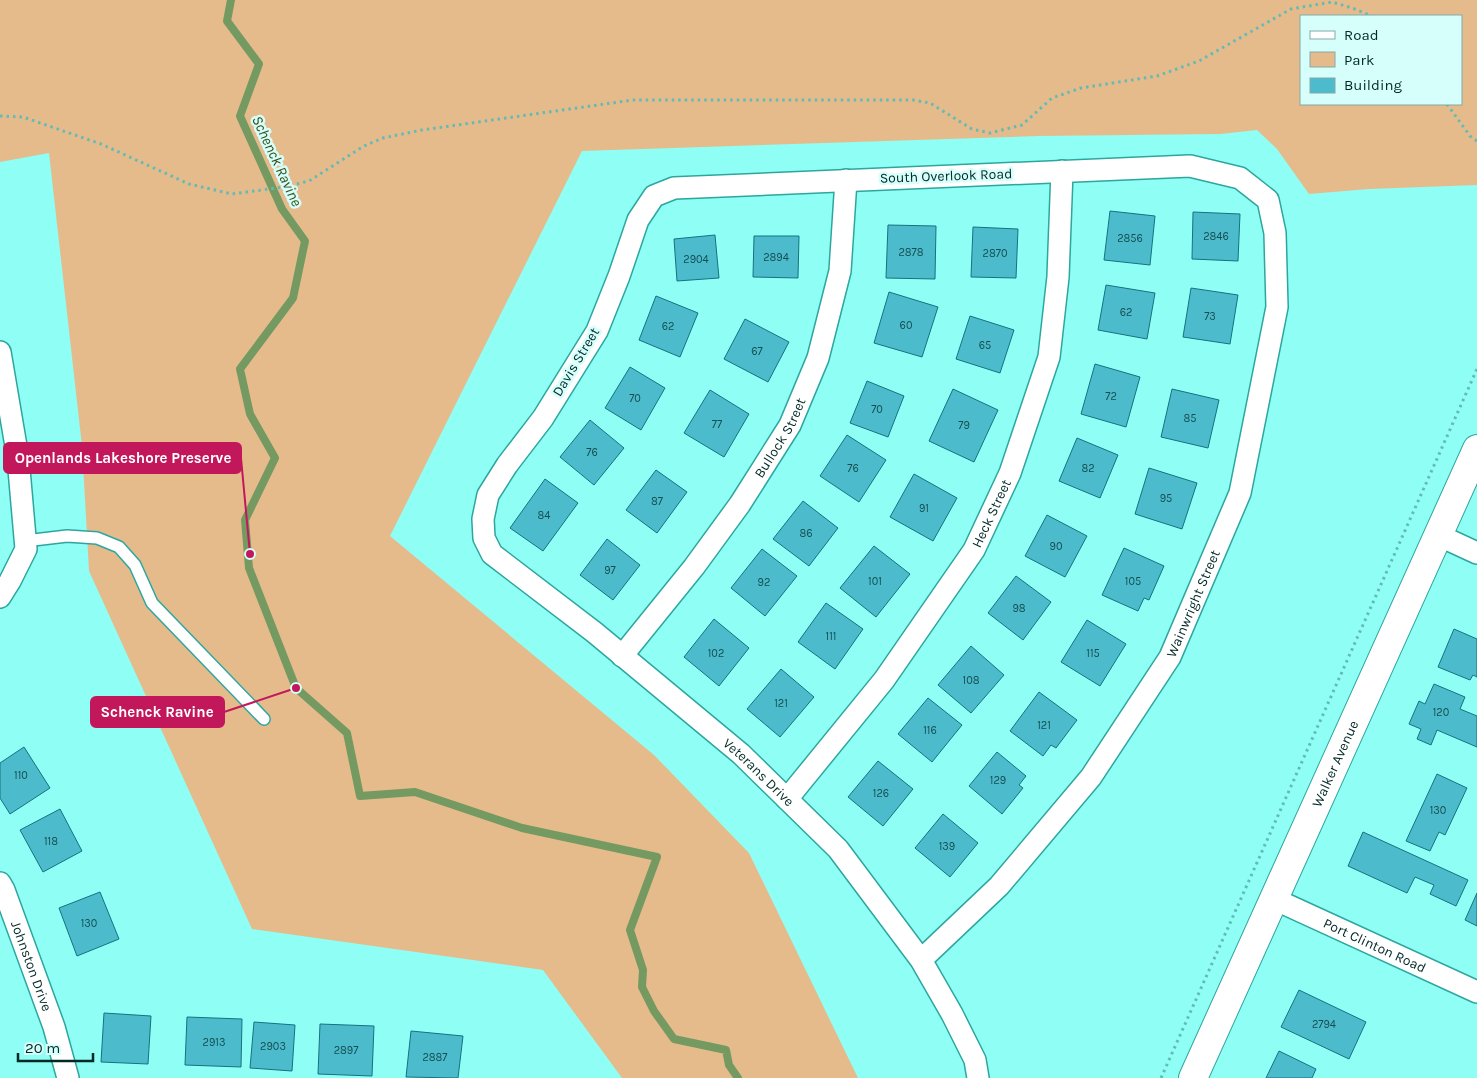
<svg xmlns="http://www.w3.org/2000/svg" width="1477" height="1078" viewBox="0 0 1477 1078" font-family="Karla,sans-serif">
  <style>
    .green { fill: #e6bb8c; fill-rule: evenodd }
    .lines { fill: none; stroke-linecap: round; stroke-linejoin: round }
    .stream { stroke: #749a62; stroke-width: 8 }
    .building { fill: #4cbccd; stroke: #15727f }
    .lane-casing { stroke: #2da69f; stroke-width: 14 }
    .street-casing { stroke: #2da69f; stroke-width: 24 }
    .secondary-casing { stroke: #2da69f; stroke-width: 30 }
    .path { stroke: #63bbb4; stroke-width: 3; stroke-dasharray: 2.5 4; stroke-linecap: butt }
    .lane { stroke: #fff; stroke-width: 11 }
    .street { stroke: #fff; stroke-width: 21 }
    .secondary { stroke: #fff; stroke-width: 28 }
    .labels { text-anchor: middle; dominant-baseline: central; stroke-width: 5; stroke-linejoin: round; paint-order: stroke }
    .number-label { font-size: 11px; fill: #154e50 }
    .street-label { font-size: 14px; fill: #032927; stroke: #d6fefa }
    .water-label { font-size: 15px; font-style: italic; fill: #364e17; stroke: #d6fefa }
    .leader { fill: none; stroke: #c2185b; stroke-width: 2 }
    .callout-dot { fill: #c2185b; stroke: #d6fefa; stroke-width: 2 }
    .callout { fill: #c2185b; stroke: #c2185b; stroke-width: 2 }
    .callout-label { font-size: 15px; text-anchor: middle; font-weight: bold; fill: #fff }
  </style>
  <rect width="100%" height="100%" fill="#8ffef5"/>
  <path class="green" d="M0,0H1477V185L1369,189L1309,194L1277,149L1257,130L1221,134L1039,136L582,151L390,536L654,755L749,853L858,1078H622L543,970L252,929L89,571L82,446L49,153L0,162ZM1301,16H1461V104H1301Z"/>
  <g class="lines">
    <path class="stream" d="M231,0L227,21L259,64L240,116L282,209L305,241L293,298L240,369L250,414L275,458L245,520L249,568L296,688L347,733L360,796L415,792L522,828L657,857L630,930L643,970L642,987L654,1011L674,1039L726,1050L729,1065L738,1078"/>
  </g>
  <path class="building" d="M1110,211L1155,216L1150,265L1104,260Z
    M1193,212L1240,214L1238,261L1192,259Z
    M888,225L936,226L935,279L886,278Z
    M973,227L1018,229L1016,278L971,277Z
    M715,235L719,278L677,281L674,239Z
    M754,236H799L798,278L753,277Z
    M1106,285L1155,293L1147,339L1098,330Z
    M1191,288L1238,295L1230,344L1183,337Z
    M889,292L938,307L922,357L874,343Z
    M656,296L698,313L680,357L639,340Z
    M970,316L1014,330L1000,373L956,359Z
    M745,319L789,342L768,382L724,359Z
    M1095,364L1140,377L1126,427L1081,414Z
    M630,367L665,388L641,430L605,408Z
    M867,381L904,396L888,437L850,423Z
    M953,389L998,410L974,462L929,441Z
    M1172,389L1219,400L1208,448L1161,437Z
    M710,390L749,414L724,457L684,433Z
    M590,420L624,448L594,485L560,457Z
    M847,435L886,460L859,502L820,476Z
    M1077,438L1118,455L1100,498L1059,481Z
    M1149,468L1197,483L1182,529L1135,514Z
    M656,470L687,492L657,533L626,510Z
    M914,474L957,498L933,541L890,517Z
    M545,479L578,503L543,551L510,528Z
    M803,501L838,528L809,566L773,539Z
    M1047,515L1087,536L1065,577L1025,556Z
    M607,539L640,565L613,600L580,575Z
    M874,546L910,574L876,617L840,588Z
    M1124,548L1164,566L1149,600L1144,598L1138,611L1102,595Z
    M762,549L797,576L765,616L731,588Z
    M1016,576L1051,602L1023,640L988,613Z
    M826,603L863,629L835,669L798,642Z
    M714,619L749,648L719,686L684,657Z
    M1087,620L1126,644L1100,686L1061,662Z
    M1454,629L1477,639V677L1473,675L1470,680L1438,667Z
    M971,646L1004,675L971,713L938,685Z
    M781,669L814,697L780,737L747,709Z
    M1434,684L1465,697L1460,709L1477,716V747L1437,730L1431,745L1417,739L1421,729L1409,724L1419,701L1425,704Z
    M1039,692L1077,720L1056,748L1051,745L1043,756L1010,731Z
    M928,698L962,725L932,762L898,734Z
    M24,747L50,788L10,814L0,798V763Z
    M997,752L1026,776L1019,785L1023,788L1002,814L969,786Z
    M878,761L913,789L883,826L848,797Z
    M1437,774L1467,788L1445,835L1439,832L1430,851L1406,841Z
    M60,809L82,851L43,872L20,830Z
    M943,814L978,843L950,877L915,848Z
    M1363,832L1468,880L1456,906L1430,894L1434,885L1415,877L1407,893L1348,866Z
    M100,892L119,939L77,956L59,908Z
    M1477,893V926L1465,920Z
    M1299,990L1366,1022L1349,1059L1281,1027Z
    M104,1013L151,1016L148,1064L101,1062Z
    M187,1017L242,1019L241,1067L185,1065Z
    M254,1022L295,1025L292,1071L250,1068Z
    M320,1024L374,1026L372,1076L318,1074Z
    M411,1031L463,1036L458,1078L406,1077Z
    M1279,1051L1316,1069L1312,1078H1266Z"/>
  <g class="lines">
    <defs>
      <path id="lane" d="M25,541L67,536L97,538L119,547L135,565L152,603L264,719"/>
      <g id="street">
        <path d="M0,352L18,458L26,549L10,581L0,597"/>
        <path d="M1438,535L1477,553"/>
        <path id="s1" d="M622,656L694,567L740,504L790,425L818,358L840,271L846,180"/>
        <path id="s2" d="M787,799L884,680L974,550L1010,473L1049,357L1058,277L1062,171"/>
        <path id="s3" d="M0,883L4,890L54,1027L68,1078"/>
        <path id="s4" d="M1274,899L1477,992"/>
        <path id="s5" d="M921,960L999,886L1091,777L1170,657L1240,493L1277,307L1275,233L1268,200L1240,178L1190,166L674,188L654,196L638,220L619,276L597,331L543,418L507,465L488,495L483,519L484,538L492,554L594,632L741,754L838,849L921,960L952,1014L975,1060L978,1078"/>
      </g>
      <g id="secondary">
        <path id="s6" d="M1193,1078L1477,449"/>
      </g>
    </defs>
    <use href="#lane" class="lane-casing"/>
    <use href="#street" class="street-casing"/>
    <use href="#secondary" class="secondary-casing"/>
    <path class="path" d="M1447,104L1470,136L1477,141
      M0,116L23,117L101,144L189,184L232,194L284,187L309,181L364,146L383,138L422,130L633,100H913L930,103L972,129L990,133L1022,125L1052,98L1081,88L1157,76L1199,61L1291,9L1332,2L1352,8L1372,16
      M1161,1078L1477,369"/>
    <use href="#lane" class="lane"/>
    <use href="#street" class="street"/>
    <use href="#secondary" class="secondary"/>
  </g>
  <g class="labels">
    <g class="number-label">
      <text x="1216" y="236">2846</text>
      <text x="1130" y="238">2856</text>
      <text x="911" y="252">2878</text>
      <text x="995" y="253">2870</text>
      <text x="776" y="257">2894</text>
      <text x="696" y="259">2904</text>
      <text x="1126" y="312">62</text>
      <text x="1210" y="316">73</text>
      <text x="906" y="325">60</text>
      <text x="668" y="326">62</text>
      <text x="985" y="345">65</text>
      <text x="757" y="351">67</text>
      <text x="1111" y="396">72</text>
      <text x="635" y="398">70</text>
      <text x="877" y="409">70</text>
      <text x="1190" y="418">85</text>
      <text x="717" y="424">77</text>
      <text x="964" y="425">79</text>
      <text x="592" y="452">76</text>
      <text x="853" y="468">76</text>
      <text x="1088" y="468">82</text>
      <text x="1166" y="498">95</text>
      <text x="657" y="501">87</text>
      <text x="924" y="508">91</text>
      <text x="544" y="515">84</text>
      <text x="806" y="533">86</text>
      <text x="1056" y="546">90</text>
      <text x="610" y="570">97</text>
      <text x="875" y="581">101</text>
      <text x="1133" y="581">105</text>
      <text x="764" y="582">92</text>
      <text x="1019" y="608">98</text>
      <text x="831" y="636">111</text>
      <text x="716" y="653">102</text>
      <text x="1093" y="653">115</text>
      <text x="971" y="680">108</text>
      <text x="781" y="703">121</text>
      <text x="1441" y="712">120</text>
      <text x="1044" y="725">121</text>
      <text x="930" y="730">116</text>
      <text x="21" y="775">110</text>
      <text x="998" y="780">129</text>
      <text x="881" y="793">126</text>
      <text x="1438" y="810">130</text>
      <text x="51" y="841">118</text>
      <text x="947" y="846">139</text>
      <text x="89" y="923">130</text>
      <text x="1324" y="1024">2794</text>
      <text x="214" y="1042">2913</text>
      <text x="273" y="1046">2903</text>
      <text x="346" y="1050">2897</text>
      <text x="435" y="1057">2887</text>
    </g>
    <g class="street-label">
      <text transform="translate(946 176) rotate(-2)">South Overlook Road</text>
      <text transform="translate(576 362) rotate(-59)">Davis Street</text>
      <text stroke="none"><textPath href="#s1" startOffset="270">Bullock Street</textPath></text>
      <text stroke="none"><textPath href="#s2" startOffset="352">Heck Street</textPath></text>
      <text stroke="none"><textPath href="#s5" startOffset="452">Wainwright Street</textPath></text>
      <text stroke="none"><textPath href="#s6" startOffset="345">Walker Avenue</textPath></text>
      <text stroke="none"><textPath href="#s5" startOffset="2245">Veterans Drive</textPath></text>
      <text stroke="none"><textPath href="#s4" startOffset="111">Port Clinton Road</textPath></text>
      <text stroke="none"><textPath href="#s3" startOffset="89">Johnston Drive</textPath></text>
    </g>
    <g class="water-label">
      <text transform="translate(277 161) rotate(65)">Schenck Ravine</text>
    </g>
  </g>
  <path class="leader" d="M250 554L241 458M296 688L224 712"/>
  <g class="callout-dot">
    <circle cx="250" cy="554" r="5"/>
    <circle cx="296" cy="688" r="5"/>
  </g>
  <g class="callout">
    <rect x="4" y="443" width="237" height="30" rx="5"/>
    <rect x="91" y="697" width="133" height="30" rx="5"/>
  </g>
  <g class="callout-label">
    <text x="123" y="463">Openlands Lakeshore Preserve</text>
    <text x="157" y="717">Schenck Ravine</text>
  </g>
  <rect x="1300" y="15" width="162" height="90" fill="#d6fefa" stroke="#82a9a6"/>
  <rect x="1310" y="31" width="25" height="8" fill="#ffffff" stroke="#82a9a6"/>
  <text x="1344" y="40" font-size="15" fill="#032927">Road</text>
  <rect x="1310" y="52" width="25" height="15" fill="#e6bb8c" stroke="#82a9a6"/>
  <text x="1344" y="65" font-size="15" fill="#032927">Park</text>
  <rect x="1310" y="78" width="25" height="15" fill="#4cbccd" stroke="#82a9a6"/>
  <text x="1344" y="90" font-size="15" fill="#032927">Building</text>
  <path d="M18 1053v8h75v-8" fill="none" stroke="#032927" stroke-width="2.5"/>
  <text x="25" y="1053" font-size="15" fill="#032927" stroke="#d6fefa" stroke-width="4" paint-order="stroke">20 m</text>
</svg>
